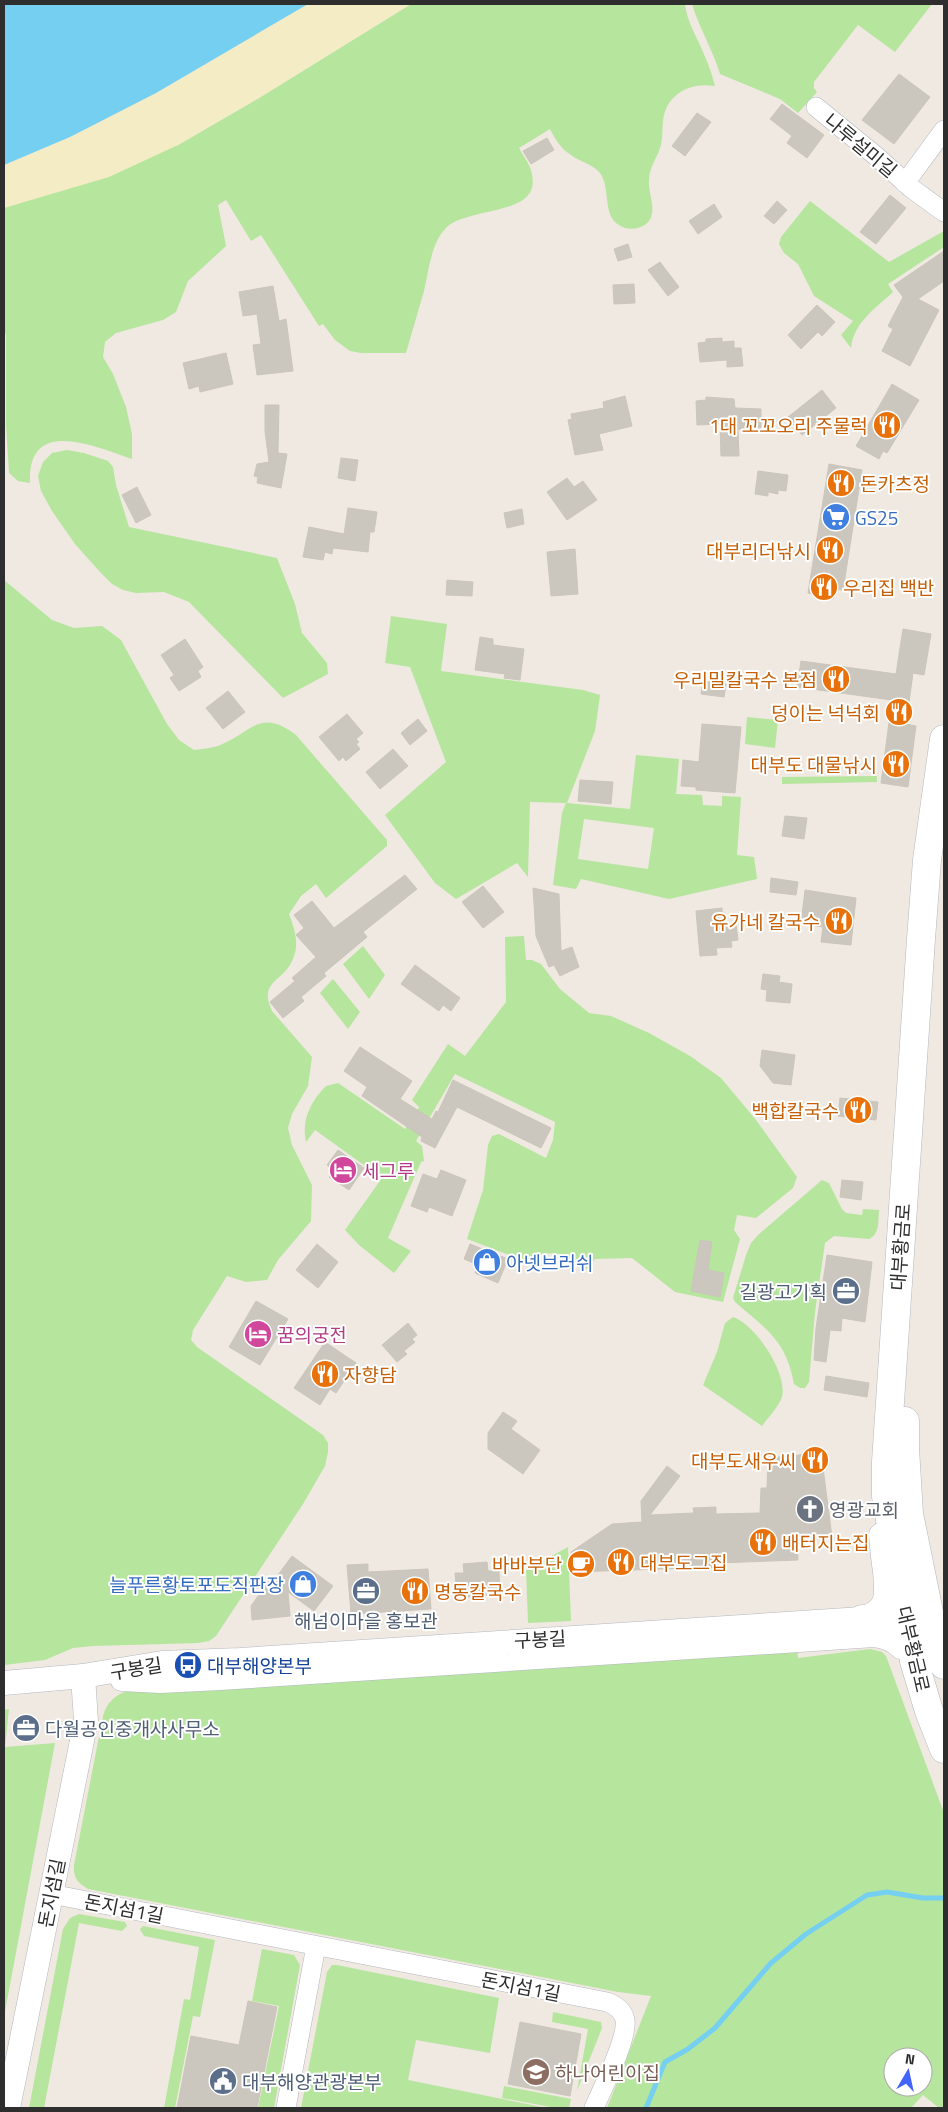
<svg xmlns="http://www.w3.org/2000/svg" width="948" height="2112" viewBox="0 0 948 2112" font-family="'Titillium Web','Noto Sans KR',sans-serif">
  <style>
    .green { fill: #b6e59e; fill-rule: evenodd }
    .sand { fill: #f3ecc5 }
    .water { fill: #75cff0 }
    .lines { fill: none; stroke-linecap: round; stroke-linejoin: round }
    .stream { stroke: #75cff0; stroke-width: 5 }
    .building { fill: #cbc7bf; stroke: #cbc5ba }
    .minor-casing { stroke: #b4b7c1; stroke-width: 20 }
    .tertiary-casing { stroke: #b4b7c1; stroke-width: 25 }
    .secondary-casing { stroke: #b4b7c1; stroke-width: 29 }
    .minor { stroke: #fff; stroke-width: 19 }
    .tertiary { stroke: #fff; stroke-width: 24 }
    .secondary { stroke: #fff; stroke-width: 28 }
    .labels { text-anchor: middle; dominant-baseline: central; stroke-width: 4; stroke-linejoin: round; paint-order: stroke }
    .street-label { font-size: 19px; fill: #2e2e2e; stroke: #fff }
    .food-label { font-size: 19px; fill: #c56008; stroke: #fff; text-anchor: end }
    .shop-label { font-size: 19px; fill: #366cbe; stroke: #fff; text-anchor: start }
    .hotel-label { font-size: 19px; fill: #b23c85; stroke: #fff; text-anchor: start }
    .service-label { font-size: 19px; fill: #4e5e75; stroke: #fff; text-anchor: start }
    .worship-label { font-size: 19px; fill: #5b616d; stroke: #fff; text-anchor: start }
    .transit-label { font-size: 19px; fill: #164399; stroke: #fff; text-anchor: start }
    .education-label { font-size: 19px; fill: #785e54; stroke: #fff; text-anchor: start }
  </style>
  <rect width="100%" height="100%" fill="#efe9e1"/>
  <path class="green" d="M411,4H685C687,22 696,35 703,52C708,63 712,74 715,86C690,82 666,94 663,121C662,130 663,139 660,148C657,158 649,168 649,180C648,191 654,203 652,214C650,228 630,233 619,225C602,215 611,188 600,173C593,164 580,162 571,155C561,149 555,139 550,129L519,148C523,156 531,165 532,175C541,216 469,207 447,227C431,242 429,270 424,291C418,312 412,332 406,353H361L350,351L335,340L323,324L319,326L261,235L251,241L226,200L218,205L226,246L188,281L176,312L163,320L116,333L105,342L103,357L113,374L126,407L132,434V459C96,447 27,415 30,483L18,481L9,473L6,425V335L4,330V208L178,145L259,98Z
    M692,4H932L895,52L858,25L814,82V88L817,92L798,113L780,99L720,74C713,50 699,28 692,4Z
    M810,201L889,262L944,231V247L888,284L893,292C875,309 854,322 851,348L841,335L853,321L814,296L798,264L784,253L779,244L781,237Z
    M67,450L84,453L108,461L113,467L116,485L129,527L277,558L295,604L302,633L327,663L328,674L283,698L189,602L164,592L136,593L123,590L112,584L100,572L75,544L52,511L41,491L38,476L43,462L52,453Z
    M4,580L52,620L74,628L102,626L121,640L167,724L179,740L194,750C202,749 211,748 218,746C252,733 259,707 296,735L387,840V846L326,898L316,884L301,896L289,914C295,930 300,945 292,961C283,982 258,981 272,1011L312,1057L308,1086L292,1114L288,1128L292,1145L312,1185L311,1221L278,1260L267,1280L246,1282L227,1276L193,1330L191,1340L197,1347L323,1435L328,1443V1452L325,1466L303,1504L216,1636L209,1641L198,1643L93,1646L73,1648L45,1660L4,1665Z
    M391,616L447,624L441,671L583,690L600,695L595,731L567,803L630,809L636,755L679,759L676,794L702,795L703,805L722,806V796L741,797L737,855L754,857L757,879L669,899L581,879L576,889L553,885L562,813L566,803L530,802L528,877L517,863L456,899L435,883L385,815L446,762L410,667L385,663ZM584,819L654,828L648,869L578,859Z
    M747,717L778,720L775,748L745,744Z
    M877,776V782L782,784V777Z
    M524,936L526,960H532L541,964L560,989L589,1013L611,1016L649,1033L690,1056L721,1078L756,1120L797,1177L793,1188L756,1218L737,1215L734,1230L740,1239L723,1302L675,1292L632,1258L595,1259L587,1269C562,1255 553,1246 525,1261L467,1239L483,1190L488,1145L492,1136L499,1134L546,1158L553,1140L555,1122L455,1074L416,1141L422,1146L424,1161L421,1162L388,1238L411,1251L394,1273L359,1245L345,1230L382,1178L315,1130L306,1142C301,1120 311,1101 326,1086L338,1083L405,1129L419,1107L412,1100L448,1044L465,1056L506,1002L505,937Z
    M363,946L385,975L369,999L343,964Z
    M333,979L360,1012L348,1029L320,993Z
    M822,1180L829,1183L842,1209L846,1213L862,1215L863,1209L879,1210C878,1221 880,1234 869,1239L834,1236L825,1243L815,1312L809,1382L805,1388H800L794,1384C786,1340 767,1330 735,1302L733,1298L746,1255L751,1243L759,1234Z
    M733,1317C755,1324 788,1373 782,1397C779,1406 768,1418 762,1426L703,1385L717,1352L725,1323Z
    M568,1547L571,1621L528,1623L526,1570Z
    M797,1647L798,1658L870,1649L882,1652L886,1656L944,1813V2108H939L923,2095L911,2108H607L651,1996L618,1992L88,1889C77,1883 73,1877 74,1865L103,1716C107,1702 115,1695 129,1690ZM893,2057H923V2087H893Z
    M9,1709L5,1747L55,1743L4,2017V1710Z
    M79,1914L125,1922L127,1926L122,1931L79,1923L44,2108H29L63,1929L70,1918Z
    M143,1926L215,1940L200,2017L193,2016L175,2108H164L184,1999L190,2000L199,1947L144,1936L140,1929Z
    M262,1949L294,1955L300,1965L274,2108H258L279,2006L252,2001Z
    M332,1965H337L499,1998L490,2053L416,2040L408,2080L547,2108H301L327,1972Z
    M553,2012L601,2022L602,2028L577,2091L588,2029L552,2022Z
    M504,2086L571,2099L569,2108H556L502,2098Z"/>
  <path class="sand" d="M308,4H411L259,98L178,145L109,177L4,208V165L70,137L156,93Z"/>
  <path class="water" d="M4,4H308L156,93L70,137L4,165Z"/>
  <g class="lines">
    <path class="stream" d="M646,2108L665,2062L688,2049L715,2028L771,1963L806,1934L867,1895L887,1892L923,1898H944"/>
  </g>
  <path class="building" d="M899,74L930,97L894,144L862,120Z
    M782,104L824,135L807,158L787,143L792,136L770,119Z
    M697,113L711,122L685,156L672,146Z
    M547,138L554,150L531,164L523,151Z
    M890,195L906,208L876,244L860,232Z
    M777,201L787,210L774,224L764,216Z
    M714,204L722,217L698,234L689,221Z
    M628,244L632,257L618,261L614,249Z
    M944,251V281L918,299L939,310L910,366L882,351L893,329L888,326L903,297L894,285Z
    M660,262L679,287L668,296L648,270Z
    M634,284L635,303L614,304L613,285Z
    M273,286L279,321L286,319L293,371L257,375L253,345L261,344L257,314L243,316L239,292Z
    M817,305L835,322L822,336L818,332L801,349L788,335Z
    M722,338V342L734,341V348H741L743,366L727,367V360L700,362L698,343L706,342V339Z
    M226,353L233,384L200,392L199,386L189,389L183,363Z
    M892,384L919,400L887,453L883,451L879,459L856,446Z
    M822,390L836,408L802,435L788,417Z
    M625,396L632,426L599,434L603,450L575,455L568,420L572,419L571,414L604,408L603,402Z
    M706,397L734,399L735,408L761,409V430L738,429L739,456H721L720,424L697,425L696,401L706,400Z
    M265,405H279L278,453L287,454L281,488L257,483L258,477L254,476L257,464L269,462L265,431Z
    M341,458L358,460L355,481L338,478Z
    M829,464L862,470L843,590L835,589L834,598L808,593Z
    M758,471L788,475L786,491L778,490V494L768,492V496L755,494Z
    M567,478L574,487L583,481L597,500L567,520L547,492Z
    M137,487L151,515L136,523L122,495Z
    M348,508L377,512L374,532H370L368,552L333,548L332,554L325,552L323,560L303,557L309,527L344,534Z
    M522,509L524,524L507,528L504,513Z
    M575,549L578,594L551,596L547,552Z
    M447,580L473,582L472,596L446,595Z
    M903,629L931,634L924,675L913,673L906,724L916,726L908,787L881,783L892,700L797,687L801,661L896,674Z
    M480,637L493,639V645L524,649L520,680L504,678L505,674L475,670Z
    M185,639L203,667L198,671L201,677L179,691L170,678L174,675L161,655Z
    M703,681L726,684L724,697L701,694Z
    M228,691L245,712L223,729L206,708Z
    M347,714L363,733L356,739L359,742L356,744L360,749L346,761L343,757L339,761L319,737Z
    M418,719L427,731L410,745L401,733Z
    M702,724L741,727L735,793L696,790V787L681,786L683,760L699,762Z
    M393,749L408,766L380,789L366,772Z
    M580,780L613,782L611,804L578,801Z
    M785,816L807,818L804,839L782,836Z
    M405,875L417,889L363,932L367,937L324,973L326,976L301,997L304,1001L283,1018L270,1002L295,981L292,978L316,957L296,935L304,928L294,915L312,901L334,928Z
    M771,878L798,882L796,895L770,892Z
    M483,886L504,912L483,928L462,902Z
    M533,888L559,894L561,951L572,947L579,967L560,976L554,965L549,967L536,936Z
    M805,890L856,898L851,945L821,942L823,927L801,924Z
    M722,908L723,925L736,924L738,940L731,941L732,947L716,948L717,955L700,956L696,911Z
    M415,965L460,998L451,1011L443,1005L439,1011L401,984Z
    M763,974L780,976L779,982L792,984L790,1003L766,1001L767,990L761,989Z
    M360,1047L412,1081L400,1099L432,1119L436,1111L438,1112L453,1080L551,1128L541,1148L457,1107L435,1148L421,1141L422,1137L362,1096L367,1087L344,1071Z
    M762,1050L795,1055L791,1085L773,1083L760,1066Z
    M840,1098L878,1102L876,1120L838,1116Z
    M338,1150L364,1168L349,1190L329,1177L335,1170L327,1165Z
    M441,1170L466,1180L452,1216L429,1207L427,1212L411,1206L423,1174L437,1179Z
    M842,1180L863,1182L861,1200L840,1197Z
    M700,1240L712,1242L708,1270L724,1273L720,1297L691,1291Z
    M317,1244L338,1262L318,1288L296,1270Z
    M470,1244L508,1259L498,1283L475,1273L478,1265L464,1259Z
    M827,1255L872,1262L865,1322L842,1318L841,1331L830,1330L826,1362L814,1360L816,1328Z
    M256,1301L288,1319L260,1365L229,1347Z
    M408,1323L417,1335L412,1339L415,1342L404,1351L407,1354L397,1362L382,1345Z
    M325,1342L356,1363L336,1393L330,1389L320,1405L294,1388Z
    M826,1376L869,1383L867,1397L824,1390Z
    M503,1412L517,1421L511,1429L540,1450L523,1474L488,1449V1433Z
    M821,1452L832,1537L797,1542L798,1560L718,1563V1567L572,1572L571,1552L612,1524L642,1522L641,1501L667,1466L680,1476L650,1515L694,1513L693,1508L716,1507V1514L760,1513L761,1488H767L768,1457H785Z
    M292,1556L333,1586L314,1611L288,1592L290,1616L252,1620L251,1606L269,1581L272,1583Z
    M487,1562L488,1571H499L500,1594L457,1598L455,1573H464L463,1564Z
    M368,1564V1572L428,1569L431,1609L351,1614L347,1565Z
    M36,1719L37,1734L15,1736L14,1721Z
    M248,2001L277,2007L257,2108H177L191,2036L239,2045Z
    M520,2022L581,2034L570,2096L508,2084Z"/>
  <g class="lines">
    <defs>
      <path id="minor" d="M816,107L876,156L911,188L944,212
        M905,183L944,130
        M51,1894L607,2002C615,2005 623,2010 625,2020C628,2039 602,2089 594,2108
        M286,2108L316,1946"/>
      <path id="tertiary" d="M122,1679L160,1681L220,1678L874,1635C885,1636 893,1639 901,1647
        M4,1683L83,1676L162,1663L240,1660L862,1619C889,1610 887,1597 885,1571C883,1559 882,1547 881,1535
        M8,2108L86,1721L83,1676"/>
      <path id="secondary" d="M944,739L927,860L921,939L886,1462V1496L914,1661L929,1711L944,1749
        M905,1421V1448L909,1514L931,1622L944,1665
        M862,1619C882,1622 904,1629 916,1647"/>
    </defs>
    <use href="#minor" class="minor-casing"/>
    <use href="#tertiary" class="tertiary-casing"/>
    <use href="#secondary" class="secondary-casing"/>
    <use href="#minor" class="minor"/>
    <use href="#tertiary" class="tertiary"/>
    <use href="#secondary" class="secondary"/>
  </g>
  <defs>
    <symbol id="restaurant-disc" viewBox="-11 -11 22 22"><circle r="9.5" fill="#e8710a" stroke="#fff"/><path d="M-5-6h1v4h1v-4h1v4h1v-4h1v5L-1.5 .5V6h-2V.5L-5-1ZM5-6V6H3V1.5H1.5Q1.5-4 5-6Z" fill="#fff"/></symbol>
    <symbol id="supermarket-disc" viewBox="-11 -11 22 22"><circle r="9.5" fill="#3f7fe0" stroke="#fff"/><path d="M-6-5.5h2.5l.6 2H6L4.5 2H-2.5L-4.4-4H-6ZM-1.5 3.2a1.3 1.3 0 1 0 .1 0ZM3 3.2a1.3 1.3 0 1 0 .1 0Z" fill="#fff"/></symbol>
    <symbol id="hotel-disc" viewBox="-11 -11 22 22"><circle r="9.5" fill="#d1479c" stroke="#fff"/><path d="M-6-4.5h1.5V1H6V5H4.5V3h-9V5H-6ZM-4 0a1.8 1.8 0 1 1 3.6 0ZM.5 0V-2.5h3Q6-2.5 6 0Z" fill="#fff"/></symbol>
    <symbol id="shop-disc" viewBox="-11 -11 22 22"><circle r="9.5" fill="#3f7fe0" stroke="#fff"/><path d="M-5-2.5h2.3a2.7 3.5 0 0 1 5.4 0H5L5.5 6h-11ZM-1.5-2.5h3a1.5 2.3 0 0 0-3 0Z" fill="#fff"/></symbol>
    <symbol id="office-disc" viewBox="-11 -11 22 22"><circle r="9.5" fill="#5c6f8a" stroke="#fff"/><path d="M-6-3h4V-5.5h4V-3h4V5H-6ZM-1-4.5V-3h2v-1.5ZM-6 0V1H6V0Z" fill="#fff"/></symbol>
    <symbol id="church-disc" viewBox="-11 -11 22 22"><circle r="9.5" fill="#6b7280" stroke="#fff"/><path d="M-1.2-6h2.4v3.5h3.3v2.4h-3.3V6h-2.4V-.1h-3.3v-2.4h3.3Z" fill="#fff"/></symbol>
    <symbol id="cafe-disc" viewBox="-11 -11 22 22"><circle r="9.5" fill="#e8710a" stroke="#fff"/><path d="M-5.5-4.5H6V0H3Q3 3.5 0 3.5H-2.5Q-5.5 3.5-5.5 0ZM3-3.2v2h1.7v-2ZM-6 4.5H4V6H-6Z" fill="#fff"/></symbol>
    <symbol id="bus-disc" viewBox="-11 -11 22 22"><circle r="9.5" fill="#1a4fb4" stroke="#fff"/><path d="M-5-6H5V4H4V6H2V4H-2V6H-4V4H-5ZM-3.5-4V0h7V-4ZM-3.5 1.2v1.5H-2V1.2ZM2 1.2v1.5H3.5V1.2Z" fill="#fff"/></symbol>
    <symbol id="school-disc" viewBox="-11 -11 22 22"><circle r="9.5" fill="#8d6e63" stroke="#fff"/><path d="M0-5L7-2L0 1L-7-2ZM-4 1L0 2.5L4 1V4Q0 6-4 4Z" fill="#fff"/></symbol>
    <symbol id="civic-disc" viewBox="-11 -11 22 22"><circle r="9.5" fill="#5c6f8a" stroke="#fff"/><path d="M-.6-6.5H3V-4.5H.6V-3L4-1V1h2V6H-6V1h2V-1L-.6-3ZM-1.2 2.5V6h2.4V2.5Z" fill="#fff"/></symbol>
  </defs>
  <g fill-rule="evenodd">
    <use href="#restaurant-disc" x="871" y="409" width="32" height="32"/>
    <use href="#restaurant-disc" x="825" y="467" width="32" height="32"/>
    <use href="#supermarket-disc" x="820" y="501" width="32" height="32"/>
    <use href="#restaurant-disc" x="814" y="534" width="32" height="32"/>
    <use href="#restaurant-disc" x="808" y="571" width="32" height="32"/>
    <use href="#restaurant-disc" x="820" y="663" width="32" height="32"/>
    <use href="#restaurant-disc" x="883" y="696" width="32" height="32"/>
    <use href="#restaurant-disc" x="880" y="748" width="32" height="32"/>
    <use href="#restaurant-disc" x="823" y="905" width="32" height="32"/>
    <use href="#restaurant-disc" x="842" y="1094" width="32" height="32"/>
    <use href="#hotel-disc" x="327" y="1154" width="32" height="32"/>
    <use href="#shop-disc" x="471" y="1246" width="32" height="32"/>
    <use href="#office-disc" x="830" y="1275" width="32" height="32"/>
    <use href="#hotel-disc" x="242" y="1318" width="32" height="32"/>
    <use href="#restaurant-disc" x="309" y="1358" width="32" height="32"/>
    <use href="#restaurant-disc" x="799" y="1444" width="32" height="32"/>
    <use href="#church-disc" x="794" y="1493" width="32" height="32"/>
    <use href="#restaurant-disc" x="747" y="1526" width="32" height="32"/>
    <use href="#restaurant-disc" x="605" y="1546" width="32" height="32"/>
    <use href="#cafe-disc" x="565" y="1548" width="32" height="32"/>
    <use href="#shop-disc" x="287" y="1568" width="32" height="32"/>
    <use href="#office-disc" x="350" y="1575" width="32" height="32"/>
    <use href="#restaurant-disc" x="399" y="1575" width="32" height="32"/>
    <use href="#bus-disc" x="172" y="1649" width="32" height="32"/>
    <use href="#office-disc" x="10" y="1712" width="32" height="32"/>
    <use href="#school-disc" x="520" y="2056" width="32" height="32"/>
    <use href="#civic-disc" x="207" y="2065" width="32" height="32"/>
  </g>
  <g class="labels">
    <g class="street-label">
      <text transform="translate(861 145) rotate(40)">나루설미길</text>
      <text transform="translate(900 1247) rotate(-86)">대부황금로</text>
      <text transform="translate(540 1639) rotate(-3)">구봉길</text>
      <text transform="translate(914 1649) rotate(77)">대부황금로</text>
      <text transform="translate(136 1668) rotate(-9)">구봉길</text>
      <text transform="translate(51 1893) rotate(-79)">돈지섬길</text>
      <text transform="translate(124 1908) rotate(11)">돈지섬1길</text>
      <text transform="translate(521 1986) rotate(11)">돈지섬1길</text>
    </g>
    <g class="food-label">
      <text x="868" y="425">1대 꼬꼬오리 주물럭</text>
      <text x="860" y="483" text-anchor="start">돈카츠정</text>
      <text x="811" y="550">대부리더낚시</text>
      <text x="843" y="587" text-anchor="start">우리집 백반</text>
      <text x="817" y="679">우리밀칼국수 본점</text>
      <text x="880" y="712">덩이는 넉넉회</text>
      <text x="877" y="764">대부도 대물낚시</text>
      <text x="820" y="921">유가네 칼국수</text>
      <text x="839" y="1110">백합칼국수</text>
      <text x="344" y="1374" text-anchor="start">자향담</text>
      <text x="796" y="1460">대부도새우씨</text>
      <text x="782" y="1542" text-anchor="start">배터지는집</text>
      <text x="640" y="1562" text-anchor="start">대부도그집</text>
      <text x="562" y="1564">바바부단</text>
      <text x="434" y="1591" text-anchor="start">명동칼국수</text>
    </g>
    <g class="shop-label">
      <text x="855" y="517">GS25</text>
      <text x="506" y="1262">아넷브러쉬</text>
      <text x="284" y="1584" text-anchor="end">늘푸른황토포도직판장</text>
    </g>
    <g class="hotel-label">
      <text x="362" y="1170">세그루</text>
      <text x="277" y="1334">꿈의궁전</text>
    </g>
    <g class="service-label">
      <text x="827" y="1291" text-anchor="end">길광고기획</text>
      <text x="366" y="1620" text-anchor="middle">해넘이마을 홍보관</text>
      <text x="45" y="1728">다월공인중개사사무소</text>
      <text x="242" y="2081">대부해양관광본부</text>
    </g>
    <g class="worship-label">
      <text x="829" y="1509">영광교회</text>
    </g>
    <g class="transit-label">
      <text x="207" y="1665">대부해양본부</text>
    </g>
    <g class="education-label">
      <text x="555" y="2072">하나어린이집</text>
    </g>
  </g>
  <rect width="948" height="2112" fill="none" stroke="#2e2e2e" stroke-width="10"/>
  <g transform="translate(908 2072) rotate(9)"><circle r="24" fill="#ffffff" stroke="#ababab"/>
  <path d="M0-4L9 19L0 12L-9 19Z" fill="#4264fb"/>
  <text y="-8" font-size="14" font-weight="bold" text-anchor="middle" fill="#2e2e2e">N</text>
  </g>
</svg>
